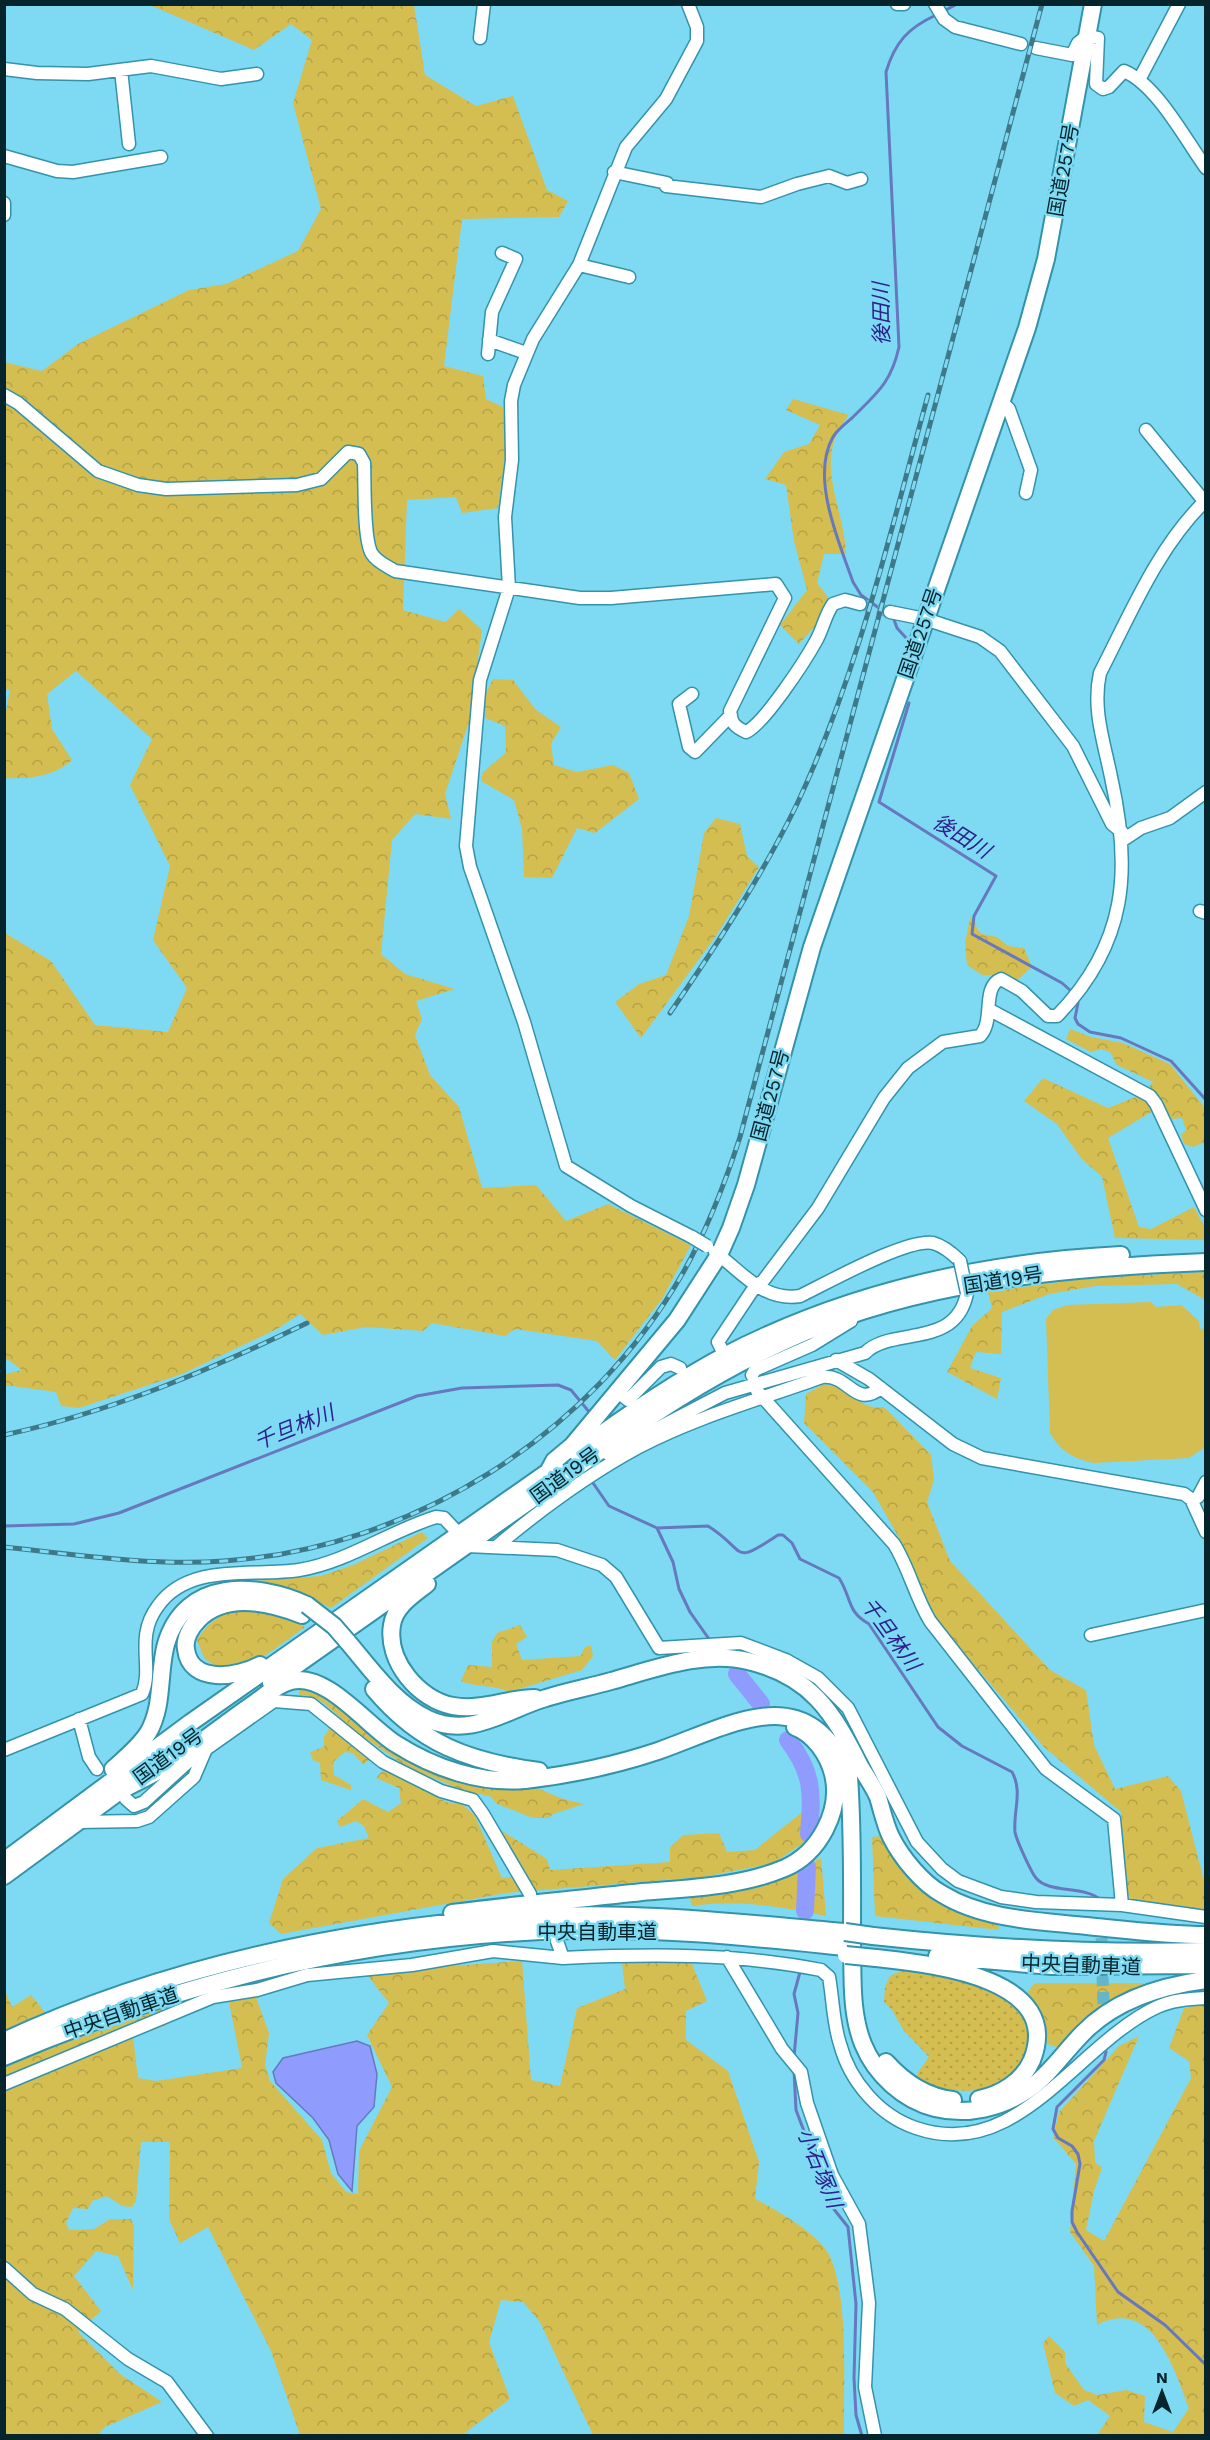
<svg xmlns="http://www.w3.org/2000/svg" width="1210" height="2440" viewBox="0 0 1210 2440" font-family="'Work Sans','Noto Sans JP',sans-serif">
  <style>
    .grass { fill: url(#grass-dots) }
    .forest { fill: url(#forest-crowns) }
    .pitch { fill: #d4bd51 }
    .water { fill: #909cfd; stroke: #6678be; stroke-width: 1.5 }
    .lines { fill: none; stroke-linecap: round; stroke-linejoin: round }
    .stream { stroke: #6678be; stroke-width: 3 }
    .river { stroke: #909cfd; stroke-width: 18 }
    .minor-tunnel { stroke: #66b6cb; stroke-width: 12; stroke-dasharray: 12 6; stroke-linecap: butt }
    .minor-casing { stroke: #3393ab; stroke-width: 15 }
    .highway-casing { stroke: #3393ab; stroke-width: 20 }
    .minor { stroke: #fff; stroke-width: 12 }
    .highway { stroke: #fff; stroke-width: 16 }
    .rail-casing { stroke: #3e7989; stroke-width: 5 }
    .rail { stroke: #7edaf3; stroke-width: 3; stroke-dasharray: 9; stroke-linecap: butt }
    .minor-bridge-casing { stroke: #3393ab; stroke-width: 15; stroke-linecap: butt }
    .highway-bridge-casing { stroke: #3393ab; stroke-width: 20; stroke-linecap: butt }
    .minor-bridge { stroke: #fff; stroke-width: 12 }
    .highway-bridge { stroke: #fff; stroke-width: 16 }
    .labels { text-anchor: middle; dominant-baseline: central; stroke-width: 5; stroke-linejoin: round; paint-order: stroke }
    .street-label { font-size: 20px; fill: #05242b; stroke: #7edaf3 }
    .water-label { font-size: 21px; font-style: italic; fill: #2b208e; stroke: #7edaf3 }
  </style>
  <defs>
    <pattern id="grass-dots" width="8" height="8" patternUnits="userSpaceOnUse" patternTransform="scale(1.5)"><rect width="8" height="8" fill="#d4bd51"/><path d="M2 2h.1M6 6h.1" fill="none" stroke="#b4a247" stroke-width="1.8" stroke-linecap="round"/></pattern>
    <pattern id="forest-crowns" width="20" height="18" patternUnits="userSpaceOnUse" patternTransform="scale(1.5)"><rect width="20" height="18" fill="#d4bd51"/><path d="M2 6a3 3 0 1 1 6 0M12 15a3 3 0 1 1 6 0" fill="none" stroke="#b4a247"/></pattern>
  </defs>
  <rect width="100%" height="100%" fill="#7edaf3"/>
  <path class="grass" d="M903,1970C935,1974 984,1984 1011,2003C1040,2023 1029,2069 1001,2083C975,2096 941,2091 916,2080L918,2072L929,2057L904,2031L892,2010L884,2002L885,1987L890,1976Z"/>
  <path class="forest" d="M150,5H414L425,75L476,106L513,96L547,190L568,201L559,217L462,219L444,366L483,376L486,399L503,407L506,449L498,508L462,513L456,497L407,500L403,610L445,622L459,609L482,630L469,722L445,794L451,819L415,814L392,840L381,954L405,974L455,989L416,1001L422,1019L415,1035L430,1075L459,1107L482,1188L536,1185L566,1221L608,1204L691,1245L662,1299L615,1360L597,1341L515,1329L505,1336L432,1323L423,1331L366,1327L323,1335L300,1314L277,1329L182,1374L79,1408L61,1406L56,1392L5,1385V1374L22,1370L4,1357L5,933L51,961L95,1025L168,1032L187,988L153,940L170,866L130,785L152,739L76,671L47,694L52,729L72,760C54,777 29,779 5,778V716L10,690L4,688V362L42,371L78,344L189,290L226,284L298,251L321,209L293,103L312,40L291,24L254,50Z
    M793,399L849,415C811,460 844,504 846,554H824L817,583L828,597L816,625L799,644L780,625L807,590L794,541L786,485L765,479L784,452L809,444L820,425L786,410Z
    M493,679L513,680L536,710L561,727L551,744L554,765L577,772L613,765L629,773L639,799L595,833L577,828L552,878L524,877L522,829L514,800L481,781L483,772L506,753L505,726L485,718V695Z
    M716,818L740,824L747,856L759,867L716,936L641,1038L615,1002L639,984L666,975L689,916L704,833Z
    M970,918L975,920L977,929L982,934L997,937L1008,946L1024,948L1032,967L1016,981L1003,975H982L967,965L965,943Z
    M1070,1029L1091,1037L1123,1043L1170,1064L1205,1108V1142L1193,1147L1184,1144L1181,1135L1186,1130L1182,1118L1172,1119L1163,1105L1108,1138L1139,1227L1151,1229L1194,1207L1205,1228V1240L1115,1238L1102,1177L1081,1158L1057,1124L1024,1101L1043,1078L1108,1108L1143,1094L1153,1082L1117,1065L1110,1052L1101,1049L1091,1052L1066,1039Z
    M1205,1272V1300L1177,1284L1095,1286L1049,1294L1002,1312L1001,1354L976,1352L970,1368L1001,1378L997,1399L947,1372L972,1326L992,1308L988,1292L1089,1278Z
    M824,1384C830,1386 838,1386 844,1389C863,1399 857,1408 884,1407L931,1455L934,1480L927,1502L950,1561L1050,1670L1086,1690L1094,1745L1115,1789L1168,1776L1181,1791L1205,1885V1910L1131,1900L1127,1892L1121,1812L1044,1747L926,1608L902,1543L873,1492L804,1423L806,1394Z
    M422,1532L428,1538L331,1608L304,1595L253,1584V1581L321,1576L353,1565Z
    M236,1610L281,1615L305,1627C282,1643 251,1672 220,1667C215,1666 208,1661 204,1658L197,1640C208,1623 217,1616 236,1610Z
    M520,1625L527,1637L516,1644L522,1660L581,1656L584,1648L591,1645L593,1656L582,1670L509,1692C493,1684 477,1688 461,1681L468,1665L492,1667V1642L497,1633Z
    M299,1689L318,1692L414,1759L528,1784L563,1799L584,1804L553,1814L549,1818H533L497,1804L490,1796L465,1791L409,1768L356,1732L323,1702L309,1696L299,1695Z
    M331,1725L372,1758L363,1764L353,1753L345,1752L333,1762L334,1775L351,1785V1790L321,1780L320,1763L313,1760L310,1752L324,1747V1737Z
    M385,1768L446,1802L462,1804L475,1816L502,1878L524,1875L497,1828L547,1859L550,1870L670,1862V1847L683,1835L719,1833L727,1852L755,1850L806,1809L803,1843L774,1863L703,1877L506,1893L281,1934L269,1923L283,1879L317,1848L369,1838L364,1826L356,1821L340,1827L337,1821L363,1799L388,1812L401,1803L399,1788L376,1778Z
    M881,1836C916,1896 935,1898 997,1919L999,1930L875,1916L872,1837Z
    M821,1858L826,1916C782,1907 737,1899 692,1906L690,1898C737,1893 779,1881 821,1858Z
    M690,1959L707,2001L686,2011V2040L728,2071L759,2162L755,2199C774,2208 818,2234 828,2253C850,2293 843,2388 844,2435H593L540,2322L523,2302L501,2300L489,2342L510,2399L462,2435H300L271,2351L208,2227L180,2243L169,2219L170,2142H141L136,2201L132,2207L122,2206L107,2196L92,2201L88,2209L73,2208L66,2223L69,2230L94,2229L110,2219H131L134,2226L133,2290L118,2256L96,2251L74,2276L101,2311L78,2332L120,2374L162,2402L105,2427L98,2435H5L4,2068L39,2052L161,2009L165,2026L133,2037L138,2078L156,2081L242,2068L229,2002L256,1997L269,2033L265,2065L270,2081L322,2140L331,2173L346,2192L358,2194L359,2151L392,2087L367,2035L389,2003L365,1972L522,1961L531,2080L560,2086L577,2008L625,1989L622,1962Z
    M1035,1983H1144L1143,1987C1108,1999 1086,2022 1060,2048L1047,2044C1045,2024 1044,2006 1026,1994Z
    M5,1991L12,2007L31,1995L45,2012L5,2030Z
    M1205,2004V2435H1097L1110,2416L1088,2400L1074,2406L1055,2393L1043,2343L1049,2336L1065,2352V2363L1084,2390L1098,2395L1126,2390L1145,2396L1144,2422L1173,2432L1189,2408C1174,2368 1152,2296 1097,2325L1094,2266L1070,2232L1076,2164L1053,2137L1059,2112L1119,2046L1139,2036L1094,2141L1095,2163L1102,2167L1094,2191L1086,2230L1104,2241L1191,2078L1189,2061L1169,2048L1184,2008Z"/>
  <path class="pitch" d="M1151,1302L1156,1307L1181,1305L1199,1321L1200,1329L1205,1328V1447L1189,1458L1094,1463C1074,1459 1060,1451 1050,1433L1046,1319L1053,1310L1067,1305Z"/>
  <path class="water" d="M357,2041L370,2046L377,2074L374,2107L357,2126L352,2191L338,2174L329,2140L313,2118L276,2083L273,2072L283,2058Z"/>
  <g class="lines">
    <path class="stream" d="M942,12L957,4
      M887,614L861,595L853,582C839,542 810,477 833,437C837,430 846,423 852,418C877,393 891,383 899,347L886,72C895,42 908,28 936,15
      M893,617L897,628L908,640
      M909,703L879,802L996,876L974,916L972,934L1062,983L1071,991
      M1078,1003L1075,1018L1078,1024L1090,1032L1121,1038L1171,1061L1206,1100
      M593,1483L609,1506L657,1528L708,1526C748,1551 730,1567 778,1535H783L792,1543L800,1559L839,1578C852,1598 846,1611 869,1624L938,1727L962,1746L1012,1772C1023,1791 1013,1812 1015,1832C1016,1839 1031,1872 1036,1878C1049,1894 1084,1885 1101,1900
      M4,1526L74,1524L119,1513L417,1396L462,1388L558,1385L571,1390L590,1413
      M657,1528L673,1562L679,1589L690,1612L709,1639
      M1106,2052L1104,2060L1057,2107L1053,2129L1058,2138L1072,2146L1078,2154L1080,2164L1072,2211V2222L1077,2232L1118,2292L1165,2325L1206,2365
      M794,2057L798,2013L794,1994L800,1972
      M794,2070L796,2110L833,2208L848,2227L856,2304L854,2378L856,2415L862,2436"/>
    <path class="river" d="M737,1674L761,1704
      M788,1740C814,1774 812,1794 809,1834
      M805,1911L807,1867"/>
    <path class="minor-tunnel" d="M860,604L890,612
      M1101,1920L1104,2026"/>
    <defs>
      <path id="minor" d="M688,4L697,27V41L666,99L626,147L579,265L533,339L514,385L511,401L512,460L505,517L509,588L480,680L466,846L470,867L524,1022L566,1166L631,1206L692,1237
        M897,4H904
        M935,4L944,19L955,27L1021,44
        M480,38L484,4
        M1036,48L1072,55L1078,43L1087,36L1098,38L1096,84L1103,89L1109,87L1124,71C1157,85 1185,139 1206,168
        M4,69L37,73L88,74L151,66L221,79L257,74
        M121,70L129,144
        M1139,80L1179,4
        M4,156L57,171L73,172L161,157
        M614,172L667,183L666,186L761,197L797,184L829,176L847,183L861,179
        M4,203V215
        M579,265L629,277
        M489,340L526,353
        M488,354L492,312L516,259L502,253
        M4,395L18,403L98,471L138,485L166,489L297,485L321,479L348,452L359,454L364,463C365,482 363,540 372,554C377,562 387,566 395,571L580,598H611L776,584L785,598L730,711C731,723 735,727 746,732C764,724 805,661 816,641C823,629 825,615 833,604L845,600L860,604
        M1001,401L1009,409L1031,470L1026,493
        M1146,430L1204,501
        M890,612L925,619L980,637L1000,651L1073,746L1112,824L1122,832
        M692,694L679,704L689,747L695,752L731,715
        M1123,840L1141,828L1170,818L1206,792
        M1200,911L1206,913
        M990,1010L1150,1096L1156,1104L1206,1210
        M715,1252C741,1271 763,1302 800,1296C827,1283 907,1238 933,1243C944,1246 952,1253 960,1261
        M725,1356L718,1342L756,1285L763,1281L818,1208L884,1098L908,1068L943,1042L980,1036C995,1021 981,987 1001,979L1022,991L1048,1016H1057C1127,944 1132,870 1111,777C1104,742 1092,709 1100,673C1131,613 1157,548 1206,500
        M836,1360L869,1379L953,1444L982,1458L1184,1494L1191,1499L1206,1532
        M752,1375L755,1370L812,1345L851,1321
        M757,1391L894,1544C909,1568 915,1596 930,1621L1046,1769L1114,1819L1122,1905
        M618,1392L628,1400L661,1367L671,1364L680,1368
        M608,1454L725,1393L865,1353C891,1326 956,1350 967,1293
        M1198,1497L1206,1482
        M467,1546L557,1550L602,1565L616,1577L659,1648L741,1643L786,1660L818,1678L848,1708L917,1842L942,1869L958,1881L1001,1897L1036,1902L1122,1905L1206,1917
        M497,1546C540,1510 589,1474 639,1447C696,1417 761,1399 822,1377C850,1374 854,1409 881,1388
        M1091,1635L1206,1610
        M79,1719L89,1757L97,1769
        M4,1750L142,1694C154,1666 134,1638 158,1606C189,1562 253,1577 299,1570C348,1562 390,1531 436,1517L444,1518L459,1534
        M126,1799L134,1806L144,1802L189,1761L274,1701L311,1704L383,1762L441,1791L473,1800L483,1814L530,1894
        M78,1822L137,1821L149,1817L194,1777L206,1749
        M557,1941L563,1958C650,1954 736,1953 821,1970L829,1977C833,1999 833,2023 840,2044C850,2082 880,2116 916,2128C1018,2163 1077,2044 1157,2007C1172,2000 1189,1999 1206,1998
        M727,1957L782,2049L801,2072L807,2103L832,2175L859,2224L869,2303L865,2387L875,2436
        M4,2084L213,1997L257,1990L307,1975L412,1965L493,1951L563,1958
        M4,2268L33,2294L65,2309L128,2359L167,2382L207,2436"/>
      <path id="highway" d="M576,1452C624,1417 673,1383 726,1355C848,1292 983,1262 1121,1255
        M548,1472L554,1461L572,1446L677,1320L719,1255L731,1228L746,1185L812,947L1027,328L1046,259L1093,4
        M427,1584C413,1595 395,1606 392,1625C386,1661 419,1700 453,1706C483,1711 507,1698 535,1698
        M347,1641C371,1669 394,1703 428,1719C471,1739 507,1709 546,1698C568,1691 590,1687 611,1681C654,1669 704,1650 748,1661C811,1676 833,1712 860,1766C866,1776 873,1786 878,1797C882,1810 885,1825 891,1837C901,1857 922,1883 942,1894C984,1920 1040,1921 1087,1926C1127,1930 1166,1935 1206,1935
        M260,1665C238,1677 190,1685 186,1649C184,1639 191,1627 198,1620C225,1592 269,1602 302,1615
        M271,1683C355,1623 441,1564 525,1504C622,1435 711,1369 822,1325C944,1278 1077,1267 1206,1262
        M374,1689C420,1744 470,1762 539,1771
        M113,1769C125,1758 139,1747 148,1733C164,1706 158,1673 166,1644C185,1578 257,1582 307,1605
        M120,1791C134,1783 150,1776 164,1768C195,1748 225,1723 256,1702C267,1694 278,1684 291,1681C327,1672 367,1726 396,1744C434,1768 480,1784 525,1780C569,1775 616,1765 658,1751C732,1725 809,1676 849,1777C853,1831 852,1886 852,1940C853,1974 850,2012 863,2044C875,2074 903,2100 935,2108C967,2116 1002,2108 1029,2089C1050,2074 1065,2051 1083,2033C1115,2000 1160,1986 1206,1980
        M4,1861L190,1723L555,1467
        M4,1876L128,1785
        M452,1913C515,1905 579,1899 642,1892C690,1888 740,1887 785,1868C819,1853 842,1811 833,1774C828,1755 814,1734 795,1727
        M873,1936C984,1948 1094,1954 1206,1951
        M937,1956L1052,1966L1206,1965
        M876,1958C927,1964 1065,1976 1032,2060C1023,2081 1001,2095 979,2099
        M4,2041C189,1955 429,1909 632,1916C704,1918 774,1926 845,1932
        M4,2057C186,1979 377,1934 575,1930C666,1928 756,1938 846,1947
        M886,2062C904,2082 926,2097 953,2100"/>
    </defs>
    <use href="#minor" class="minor-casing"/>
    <use href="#highway" class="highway-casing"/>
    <use href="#minor" class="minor"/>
    <use href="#highway" class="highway"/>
    <defs>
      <path id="rail" d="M670,1013C716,946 761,878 797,804C858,674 890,533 928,395
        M4,1435C111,1412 210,1370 307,1323
        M4,1547C77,1555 151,1566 224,1561C413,1548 591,1435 684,1271C708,1228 725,1183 740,1137L1042,4"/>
    </defs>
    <use href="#rail" class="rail-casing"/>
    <use href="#rail" class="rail"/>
    <defs>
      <path id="minor-bridge" d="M692,1237L707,1246
        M960,1261L967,1293"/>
      <path id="highway-bridge" d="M307,1605L334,1626L347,1641
        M845,1932L873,1936
        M846,1955L876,1958"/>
    </defs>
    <use href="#minor-bridge" class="minor-bridge-casing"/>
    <use href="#highway-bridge" class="highway-bridge-casing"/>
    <use href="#minor-bridge" class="minor-bridge"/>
    <use href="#highway-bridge" class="highway-bridge"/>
  </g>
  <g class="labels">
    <g class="street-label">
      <text transform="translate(1063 170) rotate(-80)">国道257号</text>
      <text transform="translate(920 633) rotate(-71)">国道257号</text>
      <text transform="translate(770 1095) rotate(-75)">国道257号</text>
      <text transform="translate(1003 1280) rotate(-9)">国道19号</text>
      <text transform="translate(565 1475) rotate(-36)">国道19号</text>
      <text transform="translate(168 1756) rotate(-36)">国道19号</text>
      <text x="597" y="1932">中央自動車道</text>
      <text transform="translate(1081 1965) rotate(2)">中央自動車道</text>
      <text transform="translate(121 2013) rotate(-19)">中央自動車道</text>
    </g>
    <g class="water-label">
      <text transform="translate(881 314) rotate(-91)">後田川</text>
      <text transform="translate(962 836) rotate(32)">後田川</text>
      <text transform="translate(294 1427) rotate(-22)">千旦林川</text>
      <text transform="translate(891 1634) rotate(54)">千旦林川</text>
      <text transform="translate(820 2168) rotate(68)">小石塚川</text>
    </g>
  </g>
  <rect width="1210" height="2440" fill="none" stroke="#05242b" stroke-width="12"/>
  <g transform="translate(1162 2392)" stroke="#7edaf3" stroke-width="4.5" paint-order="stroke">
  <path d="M0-4.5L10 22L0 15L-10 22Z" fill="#05242b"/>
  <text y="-9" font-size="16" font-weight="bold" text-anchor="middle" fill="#05242b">N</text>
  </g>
</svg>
